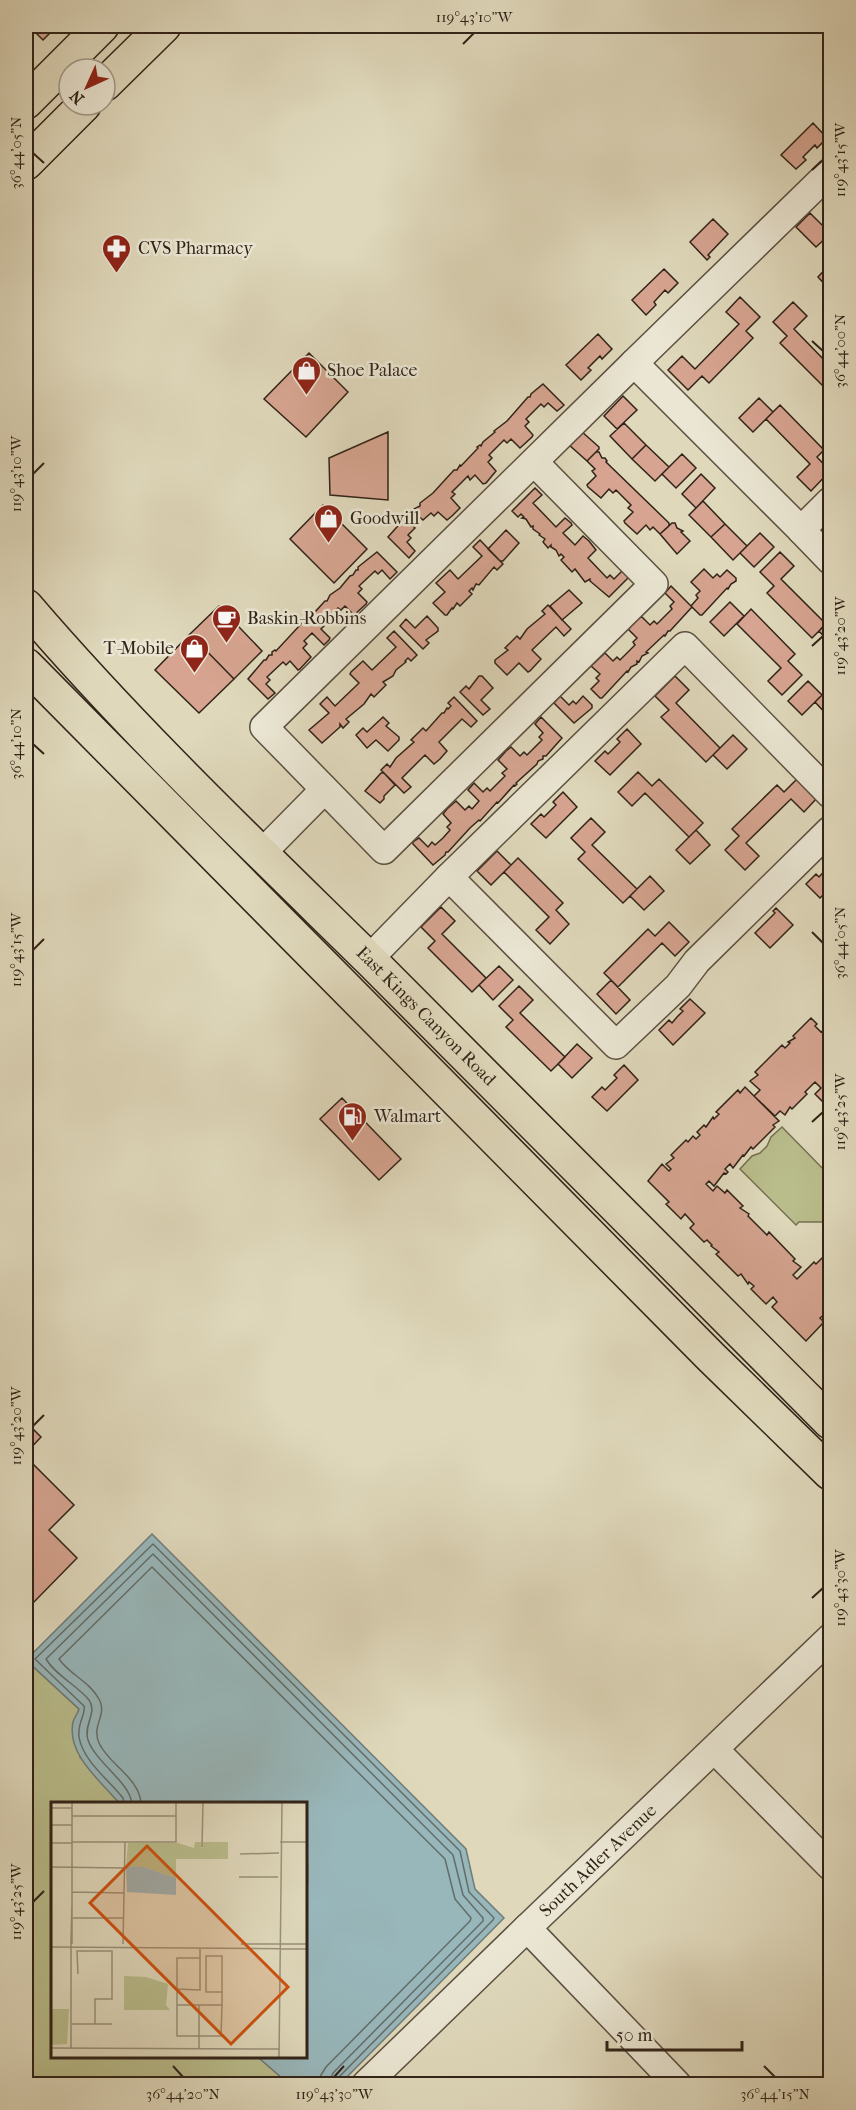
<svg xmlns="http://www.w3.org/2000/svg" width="856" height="2110" viewBox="0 0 856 2110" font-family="'IM FELL French Canon',serif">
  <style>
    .green { fill: #b9bc8b; stroke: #757052; stroke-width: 1.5 }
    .water { fill: #98b7bb; stroke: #6f7c7a; stroke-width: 1.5 }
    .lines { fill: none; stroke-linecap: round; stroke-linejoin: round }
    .shore { stroke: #646d6a; stroke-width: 1.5 }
    .building { fill: #d6a490; stroke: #312318; stroke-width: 1.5 }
    .minor-casing { stroke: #5c5041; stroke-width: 30 }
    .major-casing { stroke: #312318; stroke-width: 36 }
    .minor { stroke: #eae6d3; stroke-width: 27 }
    .major { stroke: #dfd8bb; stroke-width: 33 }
    .ticks { fill: none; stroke: #312318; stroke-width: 2 }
    .labels { text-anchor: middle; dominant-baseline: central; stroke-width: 5; stroke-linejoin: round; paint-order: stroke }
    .poi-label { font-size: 18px; fill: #312318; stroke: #eae6d3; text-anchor: start }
    .street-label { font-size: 18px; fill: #312318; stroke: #eae6d3 }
    .inset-road { fill: none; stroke: #99907a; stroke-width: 1.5 }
    .view { fill: #cd510e; fill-opacity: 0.15; stroke: #cd510e; stroke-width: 3 }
    .inset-edge { fill: none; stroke: #312318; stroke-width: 3 }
    .neatline { fill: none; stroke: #312318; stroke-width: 2 }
    .ticks-label { font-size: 15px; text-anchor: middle; fill: #312318 }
  </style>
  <rect width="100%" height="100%" fill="#dfd8bb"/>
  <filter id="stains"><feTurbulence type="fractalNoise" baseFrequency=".00333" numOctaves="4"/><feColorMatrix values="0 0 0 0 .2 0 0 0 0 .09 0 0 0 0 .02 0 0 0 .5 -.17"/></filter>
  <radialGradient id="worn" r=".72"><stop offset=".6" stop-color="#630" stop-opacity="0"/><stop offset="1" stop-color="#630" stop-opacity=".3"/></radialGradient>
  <path class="green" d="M782,1127L830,1176V1222H799L796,1225L740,1169L752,1156L760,1153L767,1146L771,1137Z
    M26,1660L80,1710V1757L120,1804H52V2058H259L289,2084H26Z"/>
  <path class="water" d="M152,1534L466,1849L475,1889L504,1918L340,2084H289L259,2058H306V1804H120C102,1782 66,1755 73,1722C74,1718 78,1713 79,1709L26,1660Z"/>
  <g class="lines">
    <path class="shore" d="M124,1804L123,1798C108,1779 83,1761 79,1737C77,1723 86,1715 84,1706L35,1659L153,1544L460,1851L469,1892L494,1918L493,1920L338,2078L336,2084
      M132,1804C130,1782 96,1763 88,1740C83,1725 98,1712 89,1700C77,1685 56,1676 46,1659L153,1554L453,1855L463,1895L483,1918V1921L333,2073L329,2084
      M141,1804C140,1778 109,1765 99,1743C91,1725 108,1715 99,1699C90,1682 69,1674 59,1659L152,1567L445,1859L455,1899L471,1918L470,1921L326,2067L321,2075L320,2084"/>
  </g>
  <path class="building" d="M33,26H57L43,40L31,28Z
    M813,123L827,138L817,148L815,145L803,157L806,160L796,169L781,155Z
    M810,213L823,226L830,218V234L816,247L796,227Z
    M713,219L728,234L708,255L710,257L707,260L690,242Z
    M830,264V290L818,277Z
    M664,269L678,283L668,293L665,290L654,302L656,305L646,315L632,300Z
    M740,297L760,317L746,331L753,338L709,383L702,376L688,390L668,370L682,356L695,369L739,324L726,312Z
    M793,302L807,316L794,329L830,366V381L824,387L780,343L787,336L773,322Z
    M598,334L612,349L602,359L600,356L588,368L591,370L581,380L566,365Z
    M309,353L348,392L306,437L264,399Z
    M543,384L564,405L562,407L557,411L548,403L544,407L541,404L526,419L529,422L525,426L533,435L532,437L520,448L511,439L507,443L504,440L489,455L492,458L488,462L496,471L486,483L483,484L475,475L470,480L468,476L452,492L455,494L451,498L460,508L452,516L447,520L438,512L434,516L431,513L423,520L414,512V509L420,506V503L433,493L454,470H457L460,465L461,466L478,448L477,447L480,445L481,446L483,442L495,432L494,431L507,421L528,397H530L531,394Z
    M623,396L637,410L617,429L604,416Z
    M759,398L773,412L753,432L739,418Z
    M780,405L824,450L817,457L830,471L811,491L797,477L810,464L766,419Z
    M624,423L646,445L632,459L610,436Z
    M581,431L599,447V449L587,461L568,444Z
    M388,432V500L330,495L329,458Z
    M646,445L669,467L655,481L632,459Z
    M596,452H599L602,458H605L607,461L606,462L669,523V526L660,534L653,527L650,530L646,525L637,534L625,523L624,521L633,512L628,508L631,505L616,490L613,493L609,489L601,498L588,487L587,485L596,476L592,471L595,469L587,461Z
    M682,454L696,468L676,488L662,474Z
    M701,474L715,488L696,508L682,494Z
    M535,488L542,495L533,503L556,527L565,518L571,523L572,525L563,533L575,545L583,536L589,541L596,550L588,558L607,578L610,575L614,579L623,570L629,577L609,597L590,581V579L585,582L575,569L572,572L561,560L564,557L561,554L559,556L556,550L551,547V545L548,548L543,542L545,539L539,535L540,534L533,529V526L531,527L526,519L522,518L524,517L521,514L518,517L512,511Z
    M703,501L725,524L711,537L689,515Z
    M323,505L367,549L334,583L290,539Z
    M404,519H407L415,528L408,535L411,538L407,542L415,551L409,558L388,537Z
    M672,523H675L677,528L683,531L681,532L690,541L677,554L660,534Z
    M725,524L747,546L733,560L711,537Z
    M506,530L519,543L503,561H500L488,549Z
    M760,533L774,547L754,567L740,553Z
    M480,540L503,564L497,570L494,567L479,585L476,584L473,590L472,588L469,591L472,594L460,606L457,603L453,609L452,608L447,615H445L433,603L445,592L436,583L450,570L458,579L482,556L473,547Z
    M377,552L397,572L390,579L382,570L378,574L375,571L359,586L362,589L358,593L367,602L366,604L354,615L345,606L341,610L338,608L330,615L323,623L325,625L321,629L330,638L329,640L324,645L312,633L304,641L307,644L303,648L311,657L300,669L298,670L290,661L286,665L283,662L267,677L270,680L266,684L275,693L268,699L248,679L264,660H266L269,655H272V652L275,650L276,651L301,624L312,616L311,614L314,613L325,601H327L330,595L340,588L350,576L353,575L356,570H358V567Z
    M780,552L794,566L781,579L826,624L812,638L767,593L774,586L760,572Z
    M704,569L713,578L717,574L720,577L727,570L736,578V581L731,584L728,589L727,588L702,615H700L691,606L698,598L696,595L700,591L691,582Z
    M671,586L692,607L670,631H668L665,636L664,635L646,652L648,653L642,656L639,662L637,661V664L631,667L628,672L627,671L602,698H600L591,689L599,681L596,678L600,674L591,666L605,653L613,661L617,657L620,660L635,645L633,642L637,638L628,629L641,616L650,625L654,621L657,624L672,609L670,606L674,602L665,593Z
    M569,590L582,603L562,620L550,606Z
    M730,602L744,616L724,636L710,622Z
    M548,605L571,629L564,636L556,627L532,650L541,659L530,671L528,672L519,663L507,675L495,663V660L508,650L505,648L517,636L520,639L527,629L545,614L542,611Z
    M219,606L262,651L234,679L190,634Z
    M751,609L795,654L788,661L802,675L782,695L768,681L781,668L737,624Z
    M427,616L438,628V631L426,640L429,643L423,649L400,626L406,619L415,628Z
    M830,619V643L819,631Z
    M394,631L417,655L411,661L408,658L405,661L406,662L396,670L393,676L383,682L386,685L374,697L371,694L364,704L346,719L349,722L343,728L340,724V727L322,743L309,730L329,713L320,704L327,697L335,706L359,683L350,674L351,672L363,661L372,670L396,647L387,638Z
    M190,634L234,679L199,713L155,670Z
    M479,676H482L493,688L481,700L490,709L483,715L460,692L466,686L469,689Z
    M675,676L689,690L676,703L720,748L706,762L661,717L669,710L655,696Z
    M808,681L822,695L802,715L788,701Z
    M829,688L830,689V718L815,702Z
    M560,696L569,705L573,701L576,704L583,696L592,705V708L574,723L554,703Z
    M454,697L477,721L471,727L462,719L439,742L447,751L440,759L434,764L425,755L402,778L411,787L404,793L381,770L387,764L390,767L396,758L414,742L411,740L423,728L426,731L442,713H444L447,708L448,709L451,706L448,703Z
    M383,717L389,723L386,726L399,737V740L388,751L376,740L367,748L356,735L363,728L367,732Z
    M541,717L562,738L546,756H543V759L538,761L537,764L516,783L517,784L515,786L514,785L498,803L497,802L480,821L479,820L470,828L448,852H446L445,855L433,865L413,844V842L419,838L428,847L432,842L435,845L443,838L450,830L447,827L451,823L443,814L447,809L456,801L465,810L469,806L472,809L479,801L468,790L474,783L483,792L487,788L490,791L505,776L502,773L507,769L498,760L506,751L511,747L520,756L524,752L527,755L542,740L539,737L543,733L535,724Z
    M627,729L641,744L610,775L595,761L605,751L608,754L620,742L617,739Z
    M733,735L747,749L727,769L713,755Z
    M638,772L652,786L659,779L703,823L689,837L645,793L632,806L618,792Z
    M381,773H384L395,785L384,796V799L380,803L365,791Z
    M798,778L817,798L804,812L791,799L746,843L759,856L745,870L725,850L739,836L732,829L777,785L784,792Z
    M563,792L577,807L546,838L531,824L541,814L544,817L556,805L553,802Z
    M591,818L605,832L592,845L637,889L623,903L578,859L585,852L571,838Z
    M696,830L710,845L690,864L676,850Z
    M497,851L511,865L491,885L477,871Z
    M518,858L563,903L556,910L569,924L550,944L536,930L549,917L504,872Z
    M830,859V888L820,898L806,884L816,874L819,877L830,865L827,862Z
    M650,876L664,891L644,910L630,896Z
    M441,907L455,921L442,934L486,978L472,992L428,948L435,941L421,927Z
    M776,908L793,925L770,948L755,933L775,913L773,911Z
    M669,922L689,942L675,956L662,943L618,987L604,973L648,929L655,936Z
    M499,966L513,980L493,1000L479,985Z
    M611,980L630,1000L616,1014L597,994Z
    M519,986L533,1000L520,1013L565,1057L551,1071L506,1027L513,1020L499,1006Z
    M690,999L705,1013L673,1045L659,1030L669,1020L672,1023L677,1017L683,1011L680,1009Z
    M811,1018L817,1024L815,1026L821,1032L823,1031L830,1040V1109L815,1094L821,1088L815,1082L805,1092L807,1094L792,1109L790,1107L785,1115L780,1111L775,1116L754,1096L760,1090L750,1081L758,1075L755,1072L782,1045L785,1048L790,1043L788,1042L795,1038L793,1036Z
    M577,1044L592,1058L572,1078L558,1064Z
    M624,1065L638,1080L607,1111L592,1097L602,1087L605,1090L617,1078L614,1075Z
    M745,1087L779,1121L773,1125L775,1127L753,1149L751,1147L744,1156L743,1155L733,1168L730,1164L725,1169L728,1172L726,1174L724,1173L714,1186L709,1181L706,1184L713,1191L717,1186L725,1193L727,1190L743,1206L740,1208L749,1214L748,1216L767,1235L769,1232L795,1259L793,1261L801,1267L793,1275L797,1279L814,1262L816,1264L822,1258L830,1267V1316L826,1313L820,1318L824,1322L806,1341L772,1307L777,1302L773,1297L766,1304L751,1289L754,1286L749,1282L748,1284L741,1274L738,1276L716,1254L719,1252L711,1246L712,1245L707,1240L704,1242L690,1228L694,1224L685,1214L681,1219L666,1204L669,1202L648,1181L662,1164L669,1171L671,1169L666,1164L674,1158L671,1155L686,1140L688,1142L693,1136L696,1139L700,1135L697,1132L704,1125L706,1127L713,1117L714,1119L719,1114L716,1112L738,1090L740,1093Z
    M342,1098L401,1159L379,1180L320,1119Z
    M26,1422L41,1437L26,1453Z
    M26,1457L74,1505L49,1530L77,1558L34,1602L26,1593Z"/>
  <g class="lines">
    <defs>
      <g id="minor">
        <path d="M634,363L830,172"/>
        <path d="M534,462L654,584L384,850L264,727L634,363L801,530L830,501"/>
        <path d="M801,530L830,560"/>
        <path d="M261,854L324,790"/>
        <path d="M449,877L616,1045L678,986L697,961L830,830"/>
        <path d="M369,959L449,877L685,646L830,794"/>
        <path d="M715,1750L830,1866"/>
        <path d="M527,1928L677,2084"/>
        <path id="s1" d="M366,2084L527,1928L830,1638"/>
      </g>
      <g id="major">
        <path d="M105,84L164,26"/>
        <path d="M26,102L102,26"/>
        <path d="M26,163L84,105"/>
        <path id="s2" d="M26,606C133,731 253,845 371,961C525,1114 678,1268 830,1422"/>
        <path d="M26,665L711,1357L830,1473"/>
      </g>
    </defs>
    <use href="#minor" class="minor-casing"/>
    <use href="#major" class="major-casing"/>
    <use href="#minor" class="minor"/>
    <use href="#major" class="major"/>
  </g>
  <path class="ticks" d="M463,44L474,33M33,153L44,163M812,170L823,160M812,341L823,351M33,474L44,463M812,646L823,636M33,744L44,754M812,932L823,943M33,950L44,939M812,1122L823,1112M33,1426L44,1415M812,1598L823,1588M33,1902L44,1891M173,2066L183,2077M764,2066L775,2077M334,2077L344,2066"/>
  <defs>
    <symbol id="pharmacy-pin" viewBox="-11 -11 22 30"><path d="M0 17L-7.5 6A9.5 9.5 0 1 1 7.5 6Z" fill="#8f2418" stroke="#eae6d3"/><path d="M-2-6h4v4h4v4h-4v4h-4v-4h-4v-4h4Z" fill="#fff"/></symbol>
    <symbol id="shop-pin" viewBox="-11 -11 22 30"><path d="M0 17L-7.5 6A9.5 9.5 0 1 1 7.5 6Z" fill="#8f2418" stroke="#eae6d3"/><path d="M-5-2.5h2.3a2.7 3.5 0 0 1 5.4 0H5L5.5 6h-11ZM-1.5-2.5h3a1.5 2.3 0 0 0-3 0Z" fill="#fff"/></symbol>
    <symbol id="cafe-pin" viewBox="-11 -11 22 30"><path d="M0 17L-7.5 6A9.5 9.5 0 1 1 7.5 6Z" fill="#8f2418" stroke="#eae6d3"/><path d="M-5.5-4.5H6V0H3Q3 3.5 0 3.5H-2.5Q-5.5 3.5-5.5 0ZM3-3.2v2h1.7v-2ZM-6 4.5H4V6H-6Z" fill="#fff"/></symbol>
    <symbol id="fuel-pin" viewBox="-11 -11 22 30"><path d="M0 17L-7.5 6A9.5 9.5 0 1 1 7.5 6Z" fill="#8f2418" stroke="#eae6d3"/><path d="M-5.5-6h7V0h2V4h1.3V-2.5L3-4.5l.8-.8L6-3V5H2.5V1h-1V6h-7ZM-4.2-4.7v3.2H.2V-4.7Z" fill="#fff"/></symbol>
  </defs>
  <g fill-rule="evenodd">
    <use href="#pharmacy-pin" x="100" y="232" width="33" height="45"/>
    <use href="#shop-pin" x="290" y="354" width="33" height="45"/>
    <use href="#shop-pin" x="312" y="502" width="33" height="45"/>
    <use href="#cafe-pin" x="210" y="602" width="33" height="45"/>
    <use href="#shop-pin" x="178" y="632" width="33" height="45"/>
    <use href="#fuel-pin" x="336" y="1100" width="33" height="45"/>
  </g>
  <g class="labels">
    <g class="poi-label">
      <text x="138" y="248">CVS Pharmacy</text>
      <text x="327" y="370">Shoe Palace</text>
      <text x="350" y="518">Goodwill</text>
      <text x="247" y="618">Baskin-Robbins</text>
      <text x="174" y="648" text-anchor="end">T-Mobile</text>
      <text x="374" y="1116">Walmart</text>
    </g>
    <g class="street-label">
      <text stroke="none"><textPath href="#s2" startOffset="573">East Kings Canyon Road</textPath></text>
      <text stroke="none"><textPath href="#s1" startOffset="322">South Adler Avenue</textPath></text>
    </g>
  </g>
  <g transform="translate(51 1802)">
    <rect width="256" height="256" fill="#dfd8bb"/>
    <path d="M144,40H150L151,48L152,40H177V57H125V76L93,65H75L77,41H127L143,46ZM73,174L95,175L117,182L115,203L119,208H73ZM0,207H18L16,242L0,243Z" fill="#b9bc8b"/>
    <path d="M75,65H93L125,76V93L76,90Z" fill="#98b7bb"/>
    <path class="inset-road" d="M0,6H21M21,14H125M0,23H21M21,40H125V0M229,40H257M0,41H21M151,45L152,0M189,52L228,51M257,61V81M0,65L74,66M188,75H227M21,90L73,91M21,100V0M22,116H73M72,142L74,40M190,142H257M0,145L257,147M27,172L26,149H61V197H44V222M126,187L149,188V146M126,203V234H170L171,203M148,203H126V156H149M21,222H61M0,246L228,247M20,246V140L21,100V142M148,246V203H171V154H155V190H171M228,256L231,0"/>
    <path class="view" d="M96,44L237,185L180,242L39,101Z"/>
    <rect width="256" height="256" class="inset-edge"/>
  </g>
  <rect width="856" height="2110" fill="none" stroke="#dfd8bb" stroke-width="66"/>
  <g transform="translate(87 87) rotate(225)"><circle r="28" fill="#eae6d3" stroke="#a09888" stroke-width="1.5"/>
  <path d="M0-4.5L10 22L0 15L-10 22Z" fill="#8f2418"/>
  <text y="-9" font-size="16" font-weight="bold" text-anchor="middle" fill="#312318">N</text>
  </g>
  <path d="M607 2041v9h135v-9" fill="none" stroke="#312318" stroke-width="3"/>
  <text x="616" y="2041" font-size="18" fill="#312318" stroke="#eae6d3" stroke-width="4.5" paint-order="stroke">50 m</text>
  <rect x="33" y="33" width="790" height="2044" class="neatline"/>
  <g class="ticks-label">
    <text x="474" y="22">119°43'10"W</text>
    <text transform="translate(16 153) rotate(-90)" y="5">36°44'05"N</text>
    <text transform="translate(840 160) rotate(-90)" y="5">119°43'15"W</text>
    <text transform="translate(840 351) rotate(-90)" y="5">36°44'00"N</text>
    <text transform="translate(16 474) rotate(-90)" y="5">119°43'10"W</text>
    <text transform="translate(840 636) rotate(-90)" y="5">119°43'20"W</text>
    <text transform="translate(16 744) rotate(-90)" y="5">36°44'10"N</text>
    <text transform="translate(840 943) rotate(-90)" y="5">36°44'05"N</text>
    <text transform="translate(16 950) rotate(-90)" y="5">119°43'15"W</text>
    <text transform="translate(840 1112) rotate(-90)" y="5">119°43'25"W</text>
    <text transform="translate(16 1426) rotate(-90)" y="5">119°43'20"W</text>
    <text transform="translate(840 1588) rotate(-90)" y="5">119°43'30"W</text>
    <text transform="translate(16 1902) rotate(-90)" y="5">119°43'25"W</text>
    <text x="183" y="2099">36°44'20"N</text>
    <text x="334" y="2099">119°43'30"W</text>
    <text x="775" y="2099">36°44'15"N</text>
  </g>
  <rect width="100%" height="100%" filter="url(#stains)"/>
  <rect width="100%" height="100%" fill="url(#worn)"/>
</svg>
